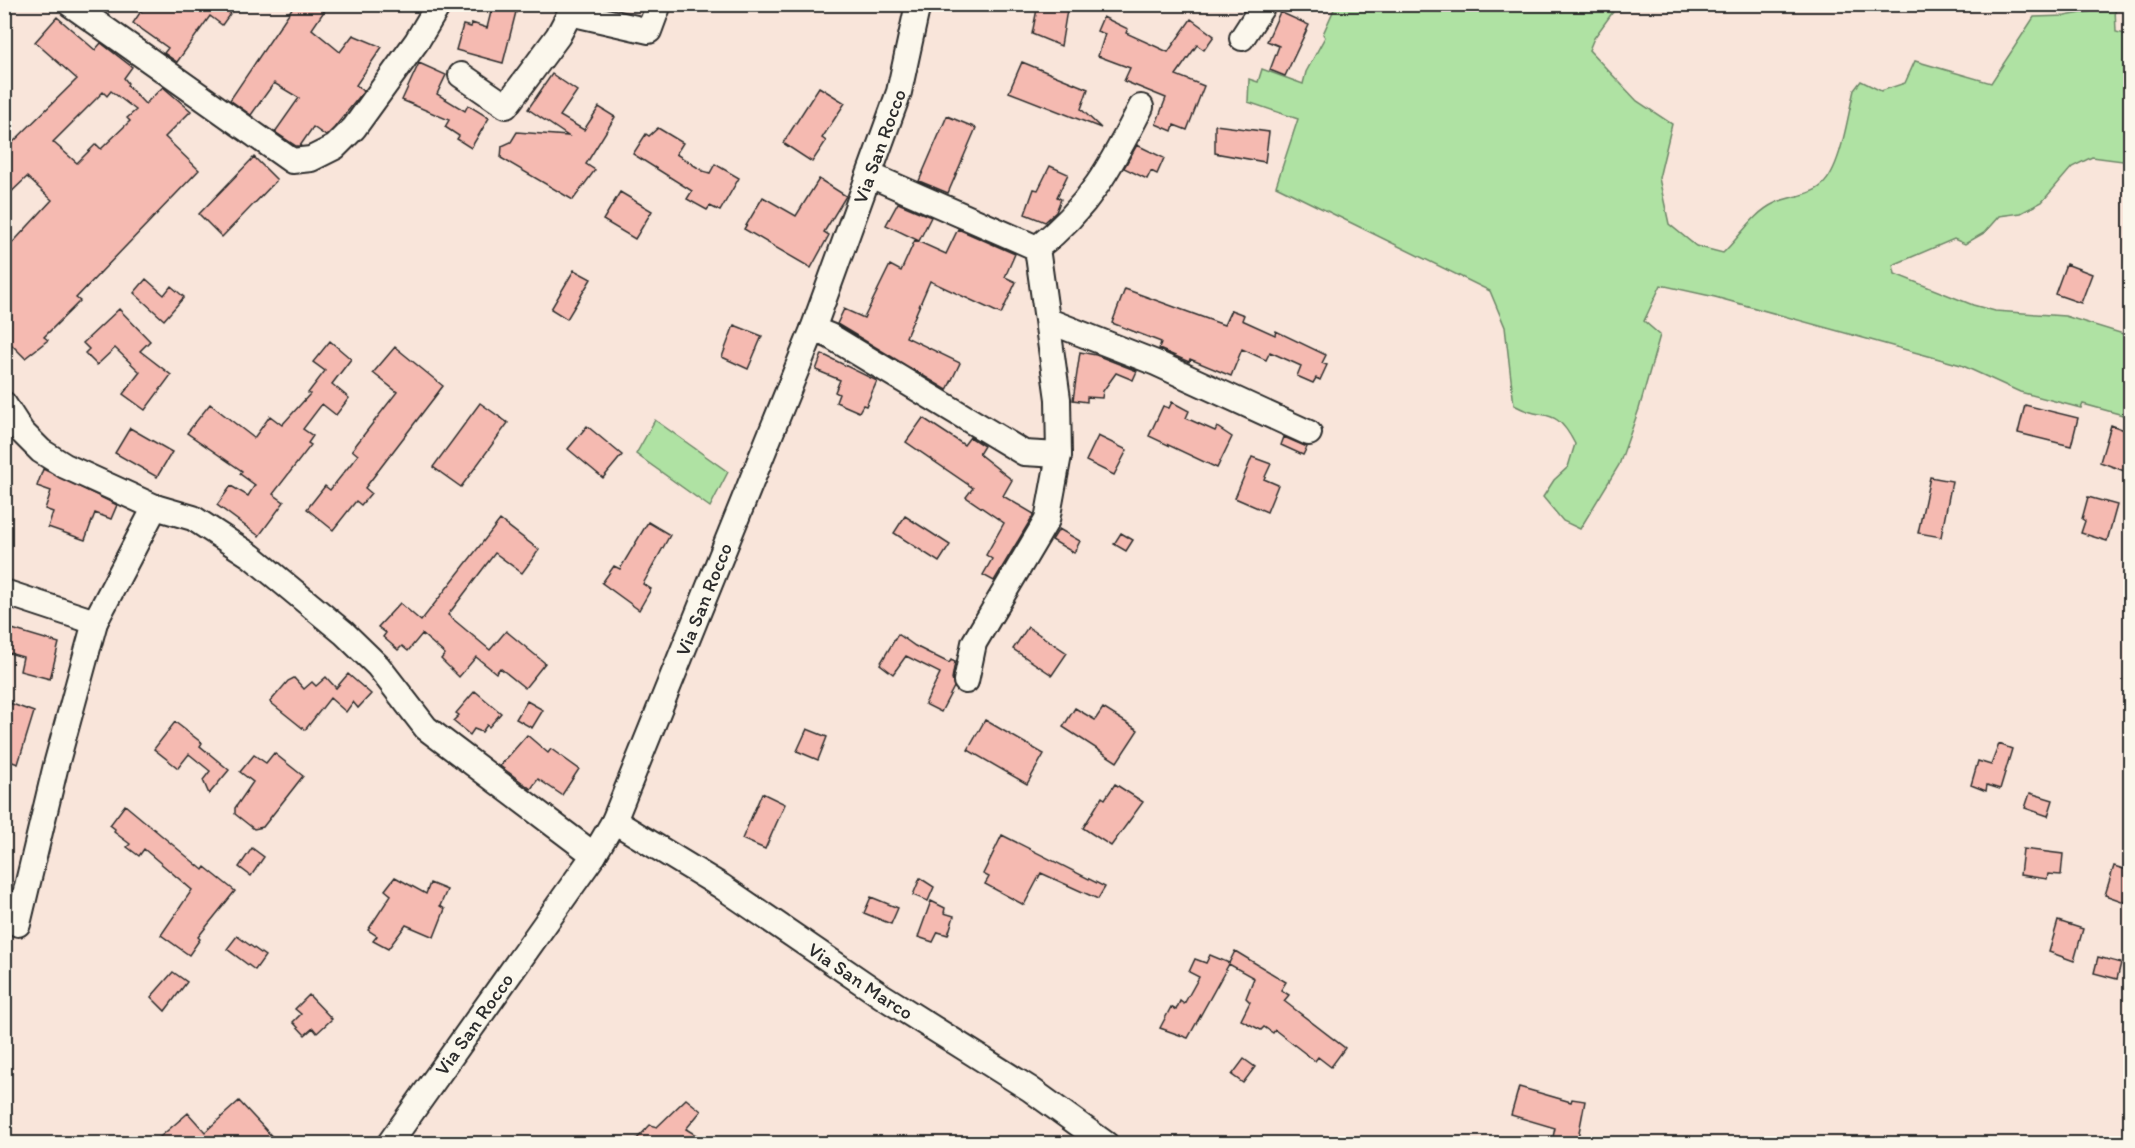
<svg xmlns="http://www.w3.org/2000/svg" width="2135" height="1148" viewBox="0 0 2135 1148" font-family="Itim,sans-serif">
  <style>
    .green { fill: #afe2a3; stroke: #6d8667; stroke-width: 1.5 }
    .building { fill: #f5bab1; stroke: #2b2b2b; stroke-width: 1.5; fill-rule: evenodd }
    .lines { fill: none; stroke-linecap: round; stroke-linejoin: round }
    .minor-casing { stroke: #2b2b2b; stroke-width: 28 }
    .minor { stroke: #fbf7ec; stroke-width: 24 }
    .labels { text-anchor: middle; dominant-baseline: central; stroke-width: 5; stroke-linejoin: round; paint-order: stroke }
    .street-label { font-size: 20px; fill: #2b2b2b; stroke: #fbf7ec }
  </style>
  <rect width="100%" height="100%" fill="#f9e5da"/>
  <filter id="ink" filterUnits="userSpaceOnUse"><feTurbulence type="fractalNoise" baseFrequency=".0167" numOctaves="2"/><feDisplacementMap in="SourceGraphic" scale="12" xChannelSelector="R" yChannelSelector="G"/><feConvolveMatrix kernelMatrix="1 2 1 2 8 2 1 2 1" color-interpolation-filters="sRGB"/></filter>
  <g filter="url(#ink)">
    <path class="green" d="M1340,5H1618L1594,38L1589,50L1637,101L1672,124L1659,178L1669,224L1696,246L1723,253C1740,237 1753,213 1775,203C1789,196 1810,196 1822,185C1841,169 1848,114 1854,90L1861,81L1881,91L1905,83L1915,61L1991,83L2034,17L2065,16L2115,7L2116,32L2130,35V162L2092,157L2072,167L2042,202L2021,213L1999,216L1984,233L1965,244L1954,239L1893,265L1895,274L1973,305L1995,311L2065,316L2130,336V417L2083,404L2081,408L2020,392L1961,365L1715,297L1661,285L1644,321L1660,335L1639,409L1619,465L1580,529L1563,521L1543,497L1554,480L1568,467L1575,444C1554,403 1545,423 1514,405L1505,327L1490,291L1276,186L1298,119L1248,102L1249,79L1258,82L1262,69L1303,84L1306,72L1325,37L1323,34L1335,7Z
      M655,420L728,472L710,507L636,454Z"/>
    <path class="building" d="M146,4H237L222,25L210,16L177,62L164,53L168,48L133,23Z
      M295,4H329L312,29L340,52L353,35L382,47L356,85L364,91L334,128L326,136L313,127L300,146H296L275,132L299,98L274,83L251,115L230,100Z
      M493,4H518L503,63L456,50L463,25L471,27L472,23L487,28Z
      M1038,4H1068L1061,46L1032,34Z
      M1280,12L1309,25L1285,76L1270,70L1279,46L1267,41Z
      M57,17L95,50L101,43L132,67L124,78L128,83L127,85L145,104L163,87L191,111L165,137L199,170L76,298L80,301L44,337L48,340L25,358L12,345L4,352V252L52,200L27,177L4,199V151L77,79L35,42ZM111,91L136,110L127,118L130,121L101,149L96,144L77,163L53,142L103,92L107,96Z
      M1103,17L1128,29L1126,33L1168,52L1191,19L1214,36L1204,50L1197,45L1176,75L1204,86L1187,130L1174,125L1172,131L1156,124L1166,98L1124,81L1130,68L1098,56L1105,34L1097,31Z
      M1022,62L1088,89L1081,109L1101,128L1009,92Z
      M419,63L446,75L437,94L465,111L468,105L489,118L471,148L457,139L459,136L445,127L449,120L402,100Z
      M552,74L577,91L560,116L584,130L599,107L615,117L586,164L595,170L573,200L501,158L502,146L511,142L517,132L568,136L528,109Z
      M819,87L845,103L822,138L826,141L812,162L783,143Z
      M947,116L976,128L948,193L919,181Z
      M1215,125L1269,132L1265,162L1215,153Z
      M658,128L683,143L676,154L703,171L710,173L715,164L739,178L720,211L710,206L707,210L687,199L692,191L633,154L646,134L649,136Z
      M1137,145L1164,158L1157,174L1151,171L1147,179L1124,168Z
      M254,157L277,180L222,237L199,214Z
      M1050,166L1068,174L1057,197L1061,199L1056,212L1045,222L1025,214L1034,189L1038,190Z
      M819,179L846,196L824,232L829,235L811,268L744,229L763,197L796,216Z
      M620,192L652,211L635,239L603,220Z
      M898,203L931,217L919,241L886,225Z
      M958,229L1015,254L1005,277L1016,282L1001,314L930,281L906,337L960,363L947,390L837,324L844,309L864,318L890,265L901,271L915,240L946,254Z
      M2066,264L2092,274L2081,303L2055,294Z
      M574,270L591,279L567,319L551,309Z
      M146,279L164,295L171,286L184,297L164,320L134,293Z
      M1125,289L1224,325L1231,310L1244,315L1242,320L1275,335L1276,331L1326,355L1322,363L1327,365L1320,380L1316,378L1313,383L1297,376L1301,366L1270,352L1266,360L1242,349L1231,376L1190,359L1189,362L1159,349L1161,342L1112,323Z
      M119,309L150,341L140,351L171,375L145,410L123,394L140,372L115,348L97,365L85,353L89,349L83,343Z
      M734,325L762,336L748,369L722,357Z
      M330,341L351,359L332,384L349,398L336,415L322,404L303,429L313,436L308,443L311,445L273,494L284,502L259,536L217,505L231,486L248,496L255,485L240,474L242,471L187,433L210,404L254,438L270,416L282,425L310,394L308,393L325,371L313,362Z
      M395,347L443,386L365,488L371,493L361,505L356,501L333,530L307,509L325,486L330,490L358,455L352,450L397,392L373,373Z
      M1080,352L1096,355L1137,371L1133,380L1116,373L1103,391L1102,398L1087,397V402L1073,400Z
      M822,354L877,381L866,406L863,405L859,412L836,402L839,394L835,392L840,380L816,370Z
      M1172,402L1189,411L1186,418L1215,431L1217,427L1232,437L1217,468L1149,436L1163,406L1169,408Z
      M480,403L508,423L461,487L433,467Z
      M2025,405L2078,418L2071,446L2018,433Z
      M923,418L964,445L970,437L984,446L979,454L1012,480L1003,496L1034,514L994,581L983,575L992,559L986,555L1004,523L966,497L973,488L906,442Z
      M2111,425L2130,432V460L2127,472L2100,462Z
      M587,426L622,455L603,478L568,449Z
      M130,428L172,452L157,477L115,453Z
      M1098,436L1127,450L1114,475L1086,461Z
      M1284,437L1307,447L1303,455L1281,445Z
      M1252,457L1271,464L1264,479L1278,485L1267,512L1235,498Z
      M43,469L117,505L111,519L95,513L85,540L48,527L53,512L45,509L51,491L37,486Z
      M1930,477L1952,481L1941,537L1918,533Z
      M2088,497L2117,505L2107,541L2081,533L2085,521L2082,519Z
      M905,516L950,545L939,562L894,533Z
      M500,520L539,550L522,573L495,553L448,615L490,650L506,631L545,663L525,688L500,668L496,673L476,657L459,677L441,659L445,654L422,634L408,651L402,646L398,650L383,637L386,633L378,627L400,603L421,621Z
      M648,522L670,535L643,584L651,589L639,610L602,583L614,566L620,569Z
      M1059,529L1080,541L1074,553L1052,540Z
      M1121,533L1133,540L1126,551L1114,544Z
      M1028,627L1067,653L1052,675L1013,649Z
      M12,629L59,643L50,679L20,671L23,657L5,652Z
      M898,634L915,646L949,663L951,660L955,662L952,679L954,687L941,712L925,704L940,673L906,656L893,674L880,664Z
      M348,674L371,694L358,708L353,702L346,712L330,698L305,730L270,702L288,681L294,678L304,689L312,682L316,686L326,677L336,688Z
      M475,691L501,713L489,727L487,725L482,732L474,729L470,735L453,721L459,715L456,713Z
      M4,701L34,712L18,764L4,759Z
      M527,701L543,710L532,728L516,719Z
      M1075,708L1095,720L1103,708L1138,730L1117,762L1063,727Z
      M985,720L1044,754L1027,784L968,750Z
      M175,722L202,743L200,746L229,770L209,794L203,780L210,771L189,754L178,768L154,749Z
      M807,729L827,737L818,760L797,751Z
      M527,735L548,753L551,749L579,769L562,795L538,779L531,789L500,766Z
      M1999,744L2012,749L2000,789L1987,785L1986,791L1971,785L1978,761L1991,765Z
      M274,753L303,776L263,827L254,829L235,814V808L253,782L240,772L254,755L266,763Z
      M1115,784L1143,802L1111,846L1083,828L1102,797L1105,799Z
      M762,793L785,804L765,849L742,839Z
      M2030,793L2053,800L2048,816L2025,808Z
      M125,805L203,870L205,867L235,891L198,937L200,939L189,955L161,935L192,890L144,849L139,856L127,847L130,844L114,832L115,829L110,825Z
      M1002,835L1105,887L1098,899L1041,873L1024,905L985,884L989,877L983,874Z
      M252,848L264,857L251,876L239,867Z
      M2023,849L2063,854L2061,875L2048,874L2047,879L2020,875Z
      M2114,866L2130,871V904L2105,895Z
      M395,877L426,894L430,883L447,890L440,906L445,909L434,937L406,925L388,949L373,941L377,936L368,930L391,895L385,890Z
      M920,878L934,887L928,901L913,895Z
      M871,897L898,908L891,924L864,913Z
      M931,901L945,908L944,913L954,916L948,935L938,932L933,942L918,937Z
      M2058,921L2083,929L2074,961L2049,952Z
      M237,936L265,956L255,970L227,949Z
      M1235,951L1286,982L1281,990L1289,995L1284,1001L1345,1048L1331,1067L1318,1057L1315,1061L1275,1030L1273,1033L1264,1027L1261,1030L1241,1020L1250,1002L1246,998L1254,978L1229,964L1188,1038L1160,1028L1171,1007L1176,1010L1180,1001L1184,1004L1199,977L1189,972L1195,959L1206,963L1210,955L1229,963Z
      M2098,957L2121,963L2117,979L2094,973Z
      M173,972L187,982L165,1011L151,997Z
      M309,995L332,1019L317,1033L313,1028L305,1035L293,1022L301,1014L295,1009Z
      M1244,1059L1255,1067L1243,1083L1232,1075Z
      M1519,1087L1571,1102L1572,1099L1585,1101L1577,1143H1564V1139L1553,1137L1555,1128L1511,1115Z
      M686,1099L701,1111L686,1129L709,1143H633L650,1125L657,1127Z
      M239,1101L278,1143H153L188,1113L205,1132Z"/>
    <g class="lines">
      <defs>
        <g id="minor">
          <path d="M70,4L292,161L311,159L335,147L354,128L417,41L439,4"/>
          <path d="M1242,38L1264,4"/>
          <path d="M461,75L506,106L558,36L570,13L649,31L659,4"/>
          <path d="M870,175L1037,248L1058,399L1059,455L1047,520L974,643L966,681"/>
          <path d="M1037,248C1089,208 1112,164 1141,107"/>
          <path d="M1049,321L1156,363L1309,433"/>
          <path d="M813,329L830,336L1024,453L1059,455"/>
          <path d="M4,404L22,432L41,451L65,466L155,507L193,518L251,556L344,633L378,666L426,728L594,855"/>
          <path d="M4,592L95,622"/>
          <path id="s1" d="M614,821L721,886L882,996L1030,1089L1106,1144"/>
          <path d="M18,924L56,765L95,622L155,507"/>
          <path id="s2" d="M389,1144L594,855L614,821L813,329L899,92L918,4"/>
        </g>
      </defs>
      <use href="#minor" class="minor-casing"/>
      <use href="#minor" class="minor"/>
    </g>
  </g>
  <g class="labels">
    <g class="street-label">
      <text stroke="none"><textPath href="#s2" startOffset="1119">Via San Rocco</textPath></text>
      <text stroke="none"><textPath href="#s2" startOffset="633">Via San Rocco</textPath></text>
      <text stroke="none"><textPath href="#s1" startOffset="294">Via San Marco</textPath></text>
      <text stroke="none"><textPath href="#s2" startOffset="147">Via San Rocco</textPath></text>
    </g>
  </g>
  <rect width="2135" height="1148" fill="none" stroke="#fbf7ec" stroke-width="24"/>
  <rect x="12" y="12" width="2111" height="1124" fill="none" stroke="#2b2b2b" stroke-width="2" filter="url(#ink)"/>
</svg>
